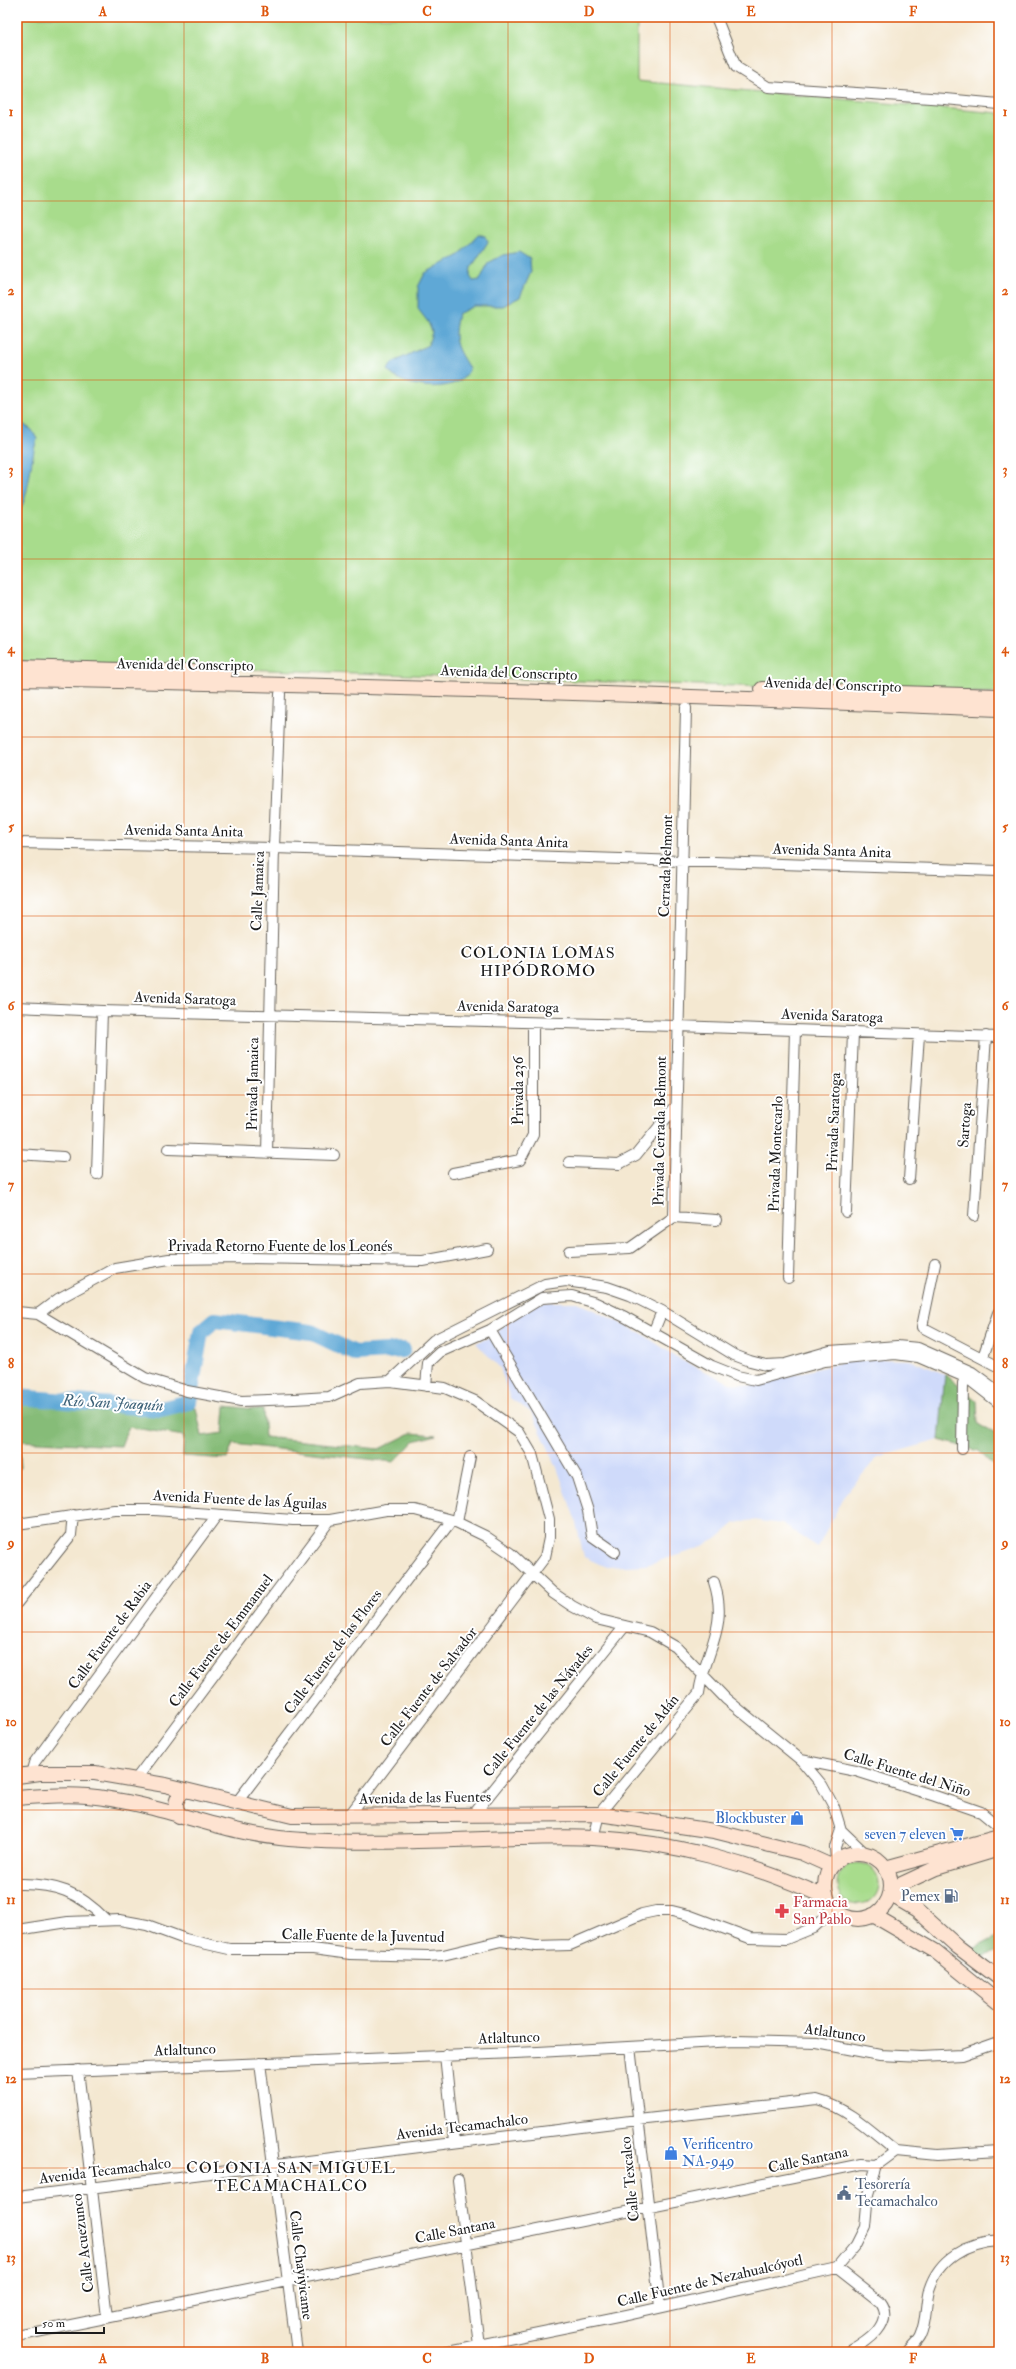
<svg xmlns="http://www.w3.org/2000/svg" width="1016" height="2369" viewBox="0 0 1016 2369" font-family="'IM FELL Double Pica',serif">
  <style>
    .built { fill: #cfdafa }
    .green { fill: #a8dc8c; stroke: #627c54 }
    .forest { fill: #86bc78; stroke: #516c4a }
    .water { fill: #5ea8d6; stroke: #3d6279 }
    .lines { fill: none; stroke-linecap: round; stroke-linejoin: round }
    .river { stroke: #5ea8d6; stroke-width: 16 }
    .street-casing { stroke: #68635b; stroke-width: 12 }
    .secondary-casing { stroke: #68635b; stroke-width: 16 }
    .street { stroke: #fff; stroke-width: 10 }
    .secondary { stroke: #fee3d1; stroke-width: 14 }
    .grid { fill: none; stroke: #de560d; stroke-width: 1; stroke-opacity: 0.55 }
    .labels { text-anchor: middle; dominant-baseline: central; stroke-width: 4; stroke-linejoin: round; paint-order: stroke }
    .street-label { font-size: 15px; fill: #1c1c1c; stroke: #fff }
    .shop-label { font-size: 15px; fill: #366cbe; stroke: #fff; text-anchor: end }
    .service-label { font-size: 15px; fill: #4e5e75; stroke: #fff; text-anchor: end }
    .health-label { font-size: 15px; fill: #be3a42; stroke: #fff; text-anchor: start }
    .neighbourhood-label { font-size: 16px; letter-spacing: 1px; fill: #1c1c1c; stroke: #fff }
    .water-label { font-size: 16px; font-style: italic; fill: #3d6279; stroke: #fff }
    .neatline { fill: none; stroke: #de560d; stroke-width: 1.5 }
    .grid-label { font-size: 13px; text-anchor: middle; font-weight: bold; fill: #de560d }
  </style>
  <rect width="100%" height="100%" fill="#fff"/>
  <filter id="ink" filterUnits="userSpaceOnUse"><feTurbulence type="fractalNoise" baseFrequency=".025" numOctaves="2"/><feDisplacementMap in="SourceGraphic" scale="8" xChannelSelector="R" yChannelSelector="G"/><feConvolveMatrix kernelMatrix="1 2 1 2 8 2 1 2 1" color-interpolation-filters="sRGB"/></filter>
  <filter id="wash" filterUnits="userSpaceOnUse"><feTurbulence type="fractalNoise" baseFrequency=".012" numOctaves="4" result="noise"/><feDisplacementMap in="SourceGraphic" scale="16" xChannelSelector="R" yChannelSelector="G"/><feGaussianBlur stdDeviation="0.9" result="paint"/><feColorMatrix in="noise" values="0 0 0 0 0 0 0 0 0 0 0 0 0 0 0 0 0 1.4 0 .05"/><feComposite in="paint" operator="in"/></filter>
  <g filter="url(#wash)">
    <rect width="100%" height="100%" fill="#f4e8d1"/>
    <path class="built" d="M540,1302H577L641,1333L681,1360L730,1383L750,1386L843,1362L875,1359L910,1360L945,1374L939,1440L878,1457L846,1493L818,1547L782,1524L754,1520L735,1523L716,1539L695,1550L645,1565L606,1567L584,1557L575,1519L556,1465L532,1413L510,1398L500,1368L476,1343L497,1334L502,1326Z"/>
    <path class="green" d="M17,17H637V81L999,113V693L664,684L17,661Z
      M837 1884a21 21 0 1 1 42 0a21 21 0 1 1-42 0Z"/>
    <path class="forest" d="M945,1374L977,1401L978,1424L999,1436V1472L979,1451L939,1440Z
      M17,1395L131,1409L196,1408L202,1436L223,1433L225,1406L263,1410L265,1437L379,1449L411,1433L436,1435L414,1441L394,1462L233,1444L227,1459L183,1456L184,1436L128,1427L121,1446L19,1441L21,1468H17Z
      M999,1936V1951L977,1959L969,1951Z"/>
    <path class="water" d="M479,234L486,236L488,242L471,268L470,276L473,281L480,280L488,263L503,255L519,252L530,259L531,272L520,297L503,306H474L458,314C452,340 455,346 469,368C465,395 400,390 388,370L392,363L428,345L432,332L428,322L418,309V287L425,273L458,256Z
      M17,420L32,430L37,439C29,463 31,495 17,516Z"/>
    <g class="lines">
      <path class="river" d="M17,1397L161,1409L189,1402L201,1332L215,1320L311,1332L355,1353L403,1350"/>
    </g>
  </g>
  <g filter="url(#ink)">
    <g class="lines">
      <defs>
        <path id="street" d="M716,17L736,67L768,87L945,99L999,104
          M17,843L274,848L999,871
          M17,1007L102,1011L677,1026L999,1037
          M168,1149L334,1155
          M267,1153L274,848L280,694
          M17,1154L63,1157
          M569,1162L619,1164L636,1155L676,1106
          M453,1173L520,1160L533,1135V1023
          M97,1174L102,1011
          M909,1179L919,1035
          M846,1212L853,1033
          M974,1216L986,1036
          M674,1217L686,708
          M674,1217L716,1220
          M569,1251L630,1248L674,1217
          M935,1264L922,1327L999,1367
          M788,1278L795,1030
          M17,1312L38,1314L145,1378L187,1391L241,1401L294,1399L329,1397L360,1383L390,1381L445,1388L475,1401L519,1432L532,1454L549,1519V1538L545,1557L348,1817
          M38,1314L58,1299L115,1268L169,1259L247,1258L423,1261L487,1249
          M490,1330L577,1477L588,1511L592,1536L615,1552
          M653,1333L662,1311
          M983,1357L998,1313
          M390,1381L434,1340L545,1284L566,1281L607,1287L630,1295L662,1311L734,1355L750,1361L766,1365L785,1364L830,1351L897,1346L918,1348L972,1372L999,1392
          M426,1386L428,1363L440,1352L490,1330L542,1298L572,1296L596,1303L625,1317L712,1366L737,1376L756,1380L825,1361L895,1354L918,1357L967,1378L999,1403
          M962,1449L963,1383L970,1373
          M457,1522L470,1457
          M17,1524L114,1510H155L293,1520H330L386,1510H415L452,1520L485,1536L510,1553L553,1593L572,1606L596,1619L650,1632L676,1647L726,1699L801,1760L822,1785L834,1807L841,1830L866,1854
          M17,1603L71,1535L73,1515
          M801,1760L856,1771L935,1796L981,1812L999,1827
          M31,1774L34,1763L217,1515
          M136,1779L330,1520
          M237,1802L452,1520
          M474,1814L625,1626
          M593,1838L599,1814L699,1693C705,1650 729,1628 714,1582
          M836,1861L835,1847L841,1830
          M17,1884C56,1883 79,1892 106,1920
          M17,1930L68,1922L120,1920L147,1925L185,1939L229,1949H313L350,1954L428,1956L443,1955L501,1941L536,1946L570,1945L642,1914L656,1911H672L688,1915L750,1938L786,1939L813,1928L834,1909
          M630,2047L660,2307
          M445,2055L454,2142
          M260,2063L297,2352
          M78,2070L107,2317
          M17,2073L538,2052L735,2041L817,2043L880,2055L921,2057L962,2055L999,2042
          M896,2151L937,2155L999,2151
          M458,2180L479,2345
          M17,2197L638,2120L817,2100C848,2108 871,2131 896,2151
          M837,2268L879,2301C896,2323 867,2342 849,2352
          M17,2336L862,2164L877,2165L896,2151
          M444,2352L627,2315L837,2268L856,2245L865,2227L868,2194L877,2165
          M907,2352C911,2347 918,2341 920,2336C927,2321 925,2305 929,2290C939,2258 967,2243 999,2241"/>
        <path id="secondary" d="M17,667L225,673
          M17,679C345,685 672,695 999,709
          M762,689L999,696
          M17,1776L40,1773H95L165,1785L292,1816L599,1814L714,1831L802,1853L831,1866
          M17,1798C40,1796 64,1794 87,1796C156,1802 220,1833 289,1839C365,1845 442,1840 517,1838C542,1838 567,1836 592,1838C672,1841 754,1864 827,1898
          M179,1816C174,1805 175,1798 185,1790
          M825 1886a33 33 0 1 1 66 0a33 33 0 1 1-66 0Z
          M885,1868L999,1837
          M891,1889L936,1868L999,1849
          M890,1894L917,1910L958,1947L999,1978
          M873,1915L935,1951L999,2003"/>
      </defs>
      <use href="#street" class="street-casing"/>
      <use href="#secondary" class="secondary-casing"/>
      <use href="#street" class="street"/>
      <use href="#secondary" class="secondary"/>
    </g>
  </g>
  <path class="grid" d="M184,17V2352M346,17V2352M508,17V2352M670,17V2352M832,17V2352M17,201H999M17,380H999M17,559H999M17,737H999M17,916H999M17,1095H999M17,1274H999M17,1453H999M17,1632H999M17,1810H999M17,1989H999M17,2168H999"/>
  <defs>
    <symbol id="shop-bare" viewBox="-9 -9 18 18"><path d="M-5-2.5h2.3a2.7 3.5 0 0 1 5.4 0H5L5.5 6h-11ZM-1.5-2.5h3a1.5 2.3 0 0 0-3 0Z" fill="#3f7fe0" stroke="#fff" stroke-width="2.5" paint-order="stroke"/></symbol>
    <symbol id="supermarket-bare" viewBox="-9 -9 18 18"><path d="M-6-5.5h2.5l.6 2H6L4.5 2H-2.5L-4.4-4H-6ZM-1.5 3.2a1.3 1.3 0 1 0 .1 0ZM3 3.2a1.3 1.3 0 1 0 .1 0Z" fill="#3f7fe0" stroke="#fff" stroke-width="2.5" paint-order="stroke"/></symbol>
    <symbol id="fuel-bare" viewBox="-9 -9 18 18"><path d="M-5.5-6h7V0h2V4h1.3V-2.5L3-4.5l.8-.8L6-3V5H2.5V1h-1V6h-7ZM-4.2-4.7v3.2H.2V-4.7Z" fill="#5c6f8a" stroke="#fff" stroke-width="2.5" paint-order="stroke"/></symbol>
    <symbol id="pharmacy-bare" viewBox="-9 -9 18 18"><path d="M-2-6h4v4h4v4h-4v4h-4v-4h-4v-4h4Z" fill="#e0444e" stroke="#fff" stroke-width="2.5" paint-order="stroke"/></symbol>
    <symbol id="civic-bare" viewBox="-9 -9 18 18"><path d="M-.6-6.5H3V-4.5H.6V-3L4-1V1h2V6H-6V1h2V-1L-.6-3ZM-1.2 2.5V6h2.4V2.5Z" fill="#5c6f8a" stroke="#fff" stroke-width="2.5" paint-order="stroke"/></symbol>
  </defs>
  <g fill-rule="evenodd">
    <use href="#shop-bare" x="787" y="1808" width="20" height="20"/>
    <use href="#supermarket-bare" x="947" y="1824" width="20" height="20"/>
    <use href="#fuel-bare" x="941" y="1886" width="20" height="20"/>
    <use href="#pharmacy-bare" x="772" y="1901" width="20" height="20"/>
    <use href="#shop-bare" x="661" y="2143" width="20" height="20"/>
    <use href="#civic-bare" x="834" y="2183" width="20" height="20"/>
  </g>
  <g class="labels">
    <g class="street-label">
      <text transform="translate(185 665) rotate(1)">Avenida del Conscripto</text>
      <text transform="translate(509 673) rotate(2)">Avenida del Conscripto</text>
      <text transform="translate(833 685) rotate(2)">Avenida del Conscripto</text>
      <text transform="translate(184 831) rotate(1)">Avenida Santa Anita</text>
      <text transform="translate(509 841) rotate(2)">Avenida Santa Anita</text>
      <text transform="translate(832 851) rotate(2)">Avenida Santa Anita</text>
      <text transform="translate(666 866) rotate(-88)">Cerrada Belmont</text>
      <text transform="translate(258 891) rotate(-88)">Calle Jamaica</text>
      <text transform="translate(185 999) rotate(2)">Avenida Saratoga</text>
      <text transform="translate(508 1007) rotate(1)">Avenida Saratoga</text>
      <text transform="translate(832 1016) rotate(2)">Avenida Saratoga</text>
      <text transform="translate(253 1084) rotate(-89)">Privada Jamaica</text>
      <text transform="translate(518 1091) rotate(-90)">Privada 236</text>
      <text transform="translate(834 1122) rotate(-88)">Privada Saratoga</text>
      <text transform="translate(965 1125) rotate(-86)">Sartoga</text>
      <text transform="translate(660 1131) rotate(-89)">Privada Cerrada Belmont</text>
      <text transform="translate(776 1154) rotate(-88)">Privada Montecarlo</text>
      <text x="280" y="1246">Privada Retorno Fuente de los Leonés</text>
      <text transform="translate(240 1500) rotate(3)">Avenida Fuente de las Águilas</text>
      <text transform="translate(110 1635) rotate(-54)">Calle Fuente de Rabia</text>
      <text transform="translate(221 1641) rotate(-53)">Calle Fuente de Emmanuel</text>
      <text transform="translate(333 1652) rotate(-53)">Calle Fuente de las Flores</text>
      <text transform="translate(429 1687) rotate(-52)">Calle Fuente de Salvador</text>
      <text transform="translate(538 1711) rotate(-51)">Calle Fuente de las Náyades</text>
      <text transform="translate(636 1746) rotate(-51)">Calle Fuente de Adán</text>
      <text transform="translate(907 1773) rotate(17)">Calle Fuente del Niño</text>
      <text transform="translate(425 1798) rotate(-1)">Avenida de las Fuentes</text>
      <text transform="translate(363 1936) rotate(1)">Calle Fuente de la Juventud</text>
      <text transform="translate(835 2033) rotate(8)">Atlaltunco</text>
      <text transform="translate(509 2038) rotate(-2)">Atlaltunco</text>
      <text transform="translate(185 2050) rotate(-2)">Atlaltunco</text>
      <text transform="translate(462 2127) rotate(-7)">Avenida Tecamachalco</text>
      <text transform="translate(808 2160) rotate(-12)">Calle Santana</text>
      <text transform="translate(105 2171) rotate(-7)">Avenida Tecamachalco</text>
      <text transform="translate(630 2179) rotate(-96)">Calle Texcalco</text>
      <text transform="translate(455 2231) rotate(-11)">Calle Santana</text>
      <text transform="translate(83 2243) rotate(-97)">Calle Acuezunco</text>
      <text transform="translate(301 2265) rotate(83)">Calle Chayiyicame</text>
      <text transform="translate(710 2281) rotate(-13)">Calle Fuente de Nezahualcóyotl</text>
    </g>
    <g class="shop-label">
      <text x="786" y="1818">Blockbuster</text>
      <text x="946" y="1834">seven 7 eleven</text>
      <text x="682" y="2144" text-anchor="start">Verificentro<tspan x="682" dy="17">NA-949</tspan></text>
    </g>
    <g class="service-label">
      <text x="940" y="1896">Pemex</text>
      <text x="855" y="2184" text-anchor="start">Tesorería<tspan x="855" dy="17">Tecamachalco</tspan></text>
    </g>
    <g class="health-label">
      <text x="793" y="1902">Farmacia<tspan x="793" dy="17">San Pablo</tspan></text>
    </g>
    <g class="neighbourhood-label">
      <text x="538" y="953">COLONIA LOMAS<tspan x="538" dy="18">HIPÓDROMO</tspan></text>
      <text x="291" y="2168">COLONIA SAN MIGUEL<tspan x="291" dy="18">TECAMACHALCO</tspan></text>
    </g>
    <g class="water-label">
      <text transform="translate(113 1403) rotate(3)">Río San Joaquín</text>
    </g>
  </g>
  <rect width="1016" height="2369" fill="none" stroke="#fff" stroke-width="44"/>
  <path d="M36 2327v6h68v-6" fill="none" stroke="#1c1c1c" stroke-width="2"/>
  <text x="42" y="2327" font-size="12" fill="#1c1c1c" stroke="#ffffff" stroke-width="3" paint-order="stroke">50 m</text>
  <rect x="22" y="22" width="972" height="2325" class="neatline"/>
  <g class="grid-label">
    <text x="103" y="16">A</text>
    <text x="265" y="16">B</text>
    <text x="427" y="16">C</text>
    <text x="589" y="16">D</text>
    <text x="751" y="16">E</text>
    <text x="913" y="16">F</text>
    <text x="11" y="116">1</text>
    <text x="1005" y="116">1</text>
    <text x="11" y="295">2</text>
    <text x="1005" y="295">2</text>
    <text x="11" y="474">3</text>
    <text x="1005" y="474">3</text>
    <text x="11" y="653">4</text>
    <text x="1005" y="653">4</text>
    <text x="11" y="831">5</text>
    <text x="1005" y="831">5</text>
    <text x="11" y="1010">6</text>
    <text x="1005" y="1010">6</text>
    <text x="11" y="1189">7</text>
    <text x="1005" y="1189">7</text>
    <text x="11" y="1368">8</text>
    <text x="1005" y="1368">8</text>
    <text x="11" y="1547">9</text>
    <text x="1005" y="1547">9</text>
    <text x="11" y="1726">10</text>
    <text x="1005" y="1726">10</text>
    <text x="11" y="1904">11</text>
    <text x="1005" y="1904">11</text>
    <text x="11" y="2083">12</text>
    <text x="1005" y="2083">12</text>
    <text x="11" y="2262">13</text>
    <text x="1005" y="2262">13</text>
    <text x="103" y="2363">A</text>
    <text x="265" y="2363">B</text>
    <text x="427" y="2363">C</text>
    <text x="589" y="2363">D</text>
    <text x="751" y="2363">E</text>
    <text x="913" y="2363">F</text>
  </g>
</svg>
